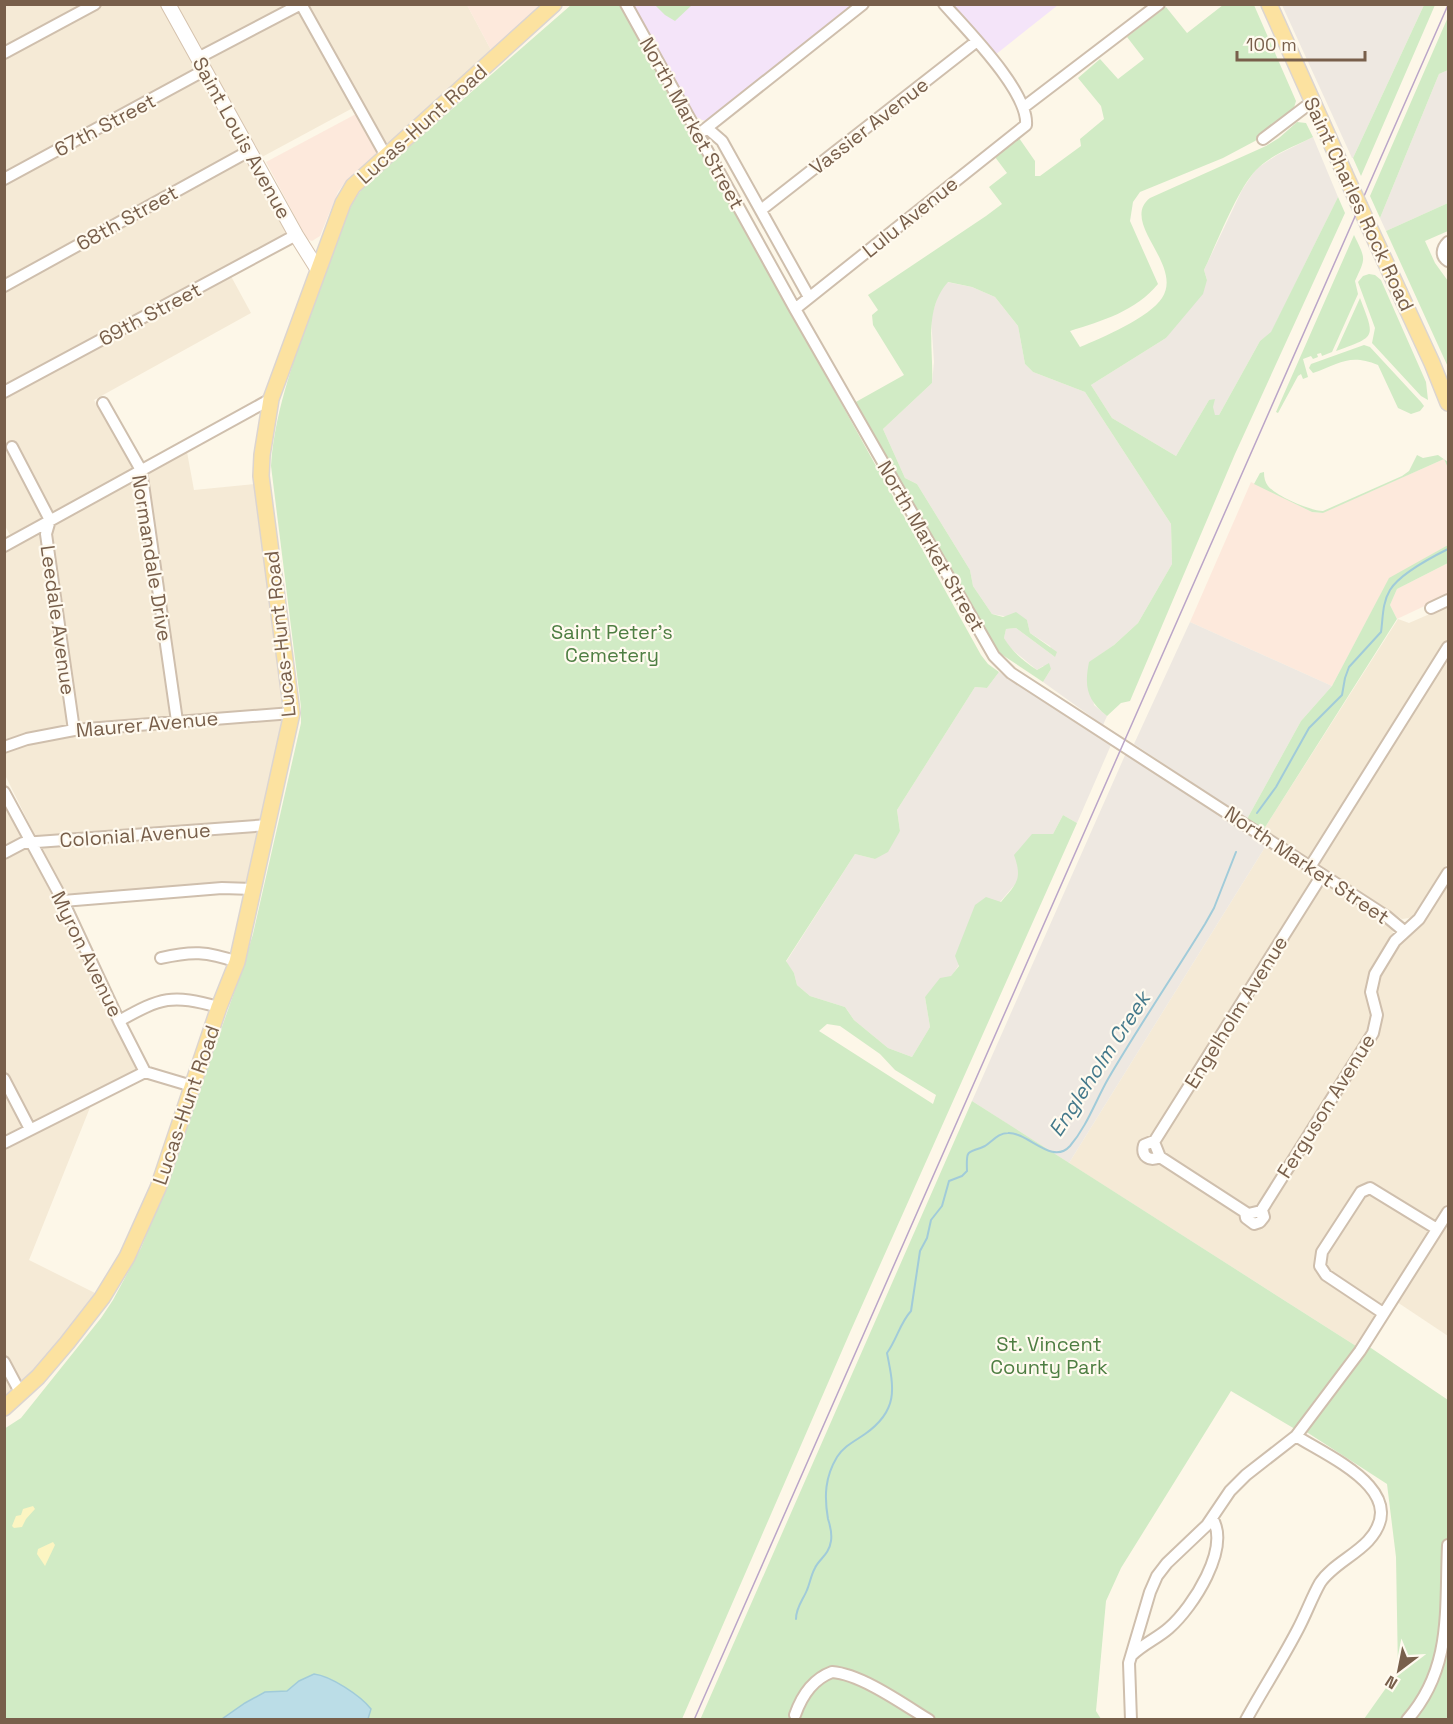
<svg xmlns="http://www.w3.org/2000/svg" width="1453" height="1724" viewBox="0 0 1453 1724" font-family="'Space Grotesk',sans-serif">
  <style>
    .residential { fill: #f5ead6 }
    .commercial { fill: #fde9dc }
    .industrial { fill: #eee8e1 }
    .education { fill: #f4e4f9 }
    .green { fill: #d1ebc5; fill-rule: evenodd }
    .sand { fill: #fcf5c2 }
    .water { fill: #bbdde7; stroke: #a1cbd9; stroke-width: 1.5 }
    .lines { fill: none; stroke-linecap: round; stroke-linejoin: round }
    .stream { stroke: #a1cbd9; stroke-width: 2 }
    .street-casing { stroke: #cfbfad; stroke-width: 14 }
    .secondary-casing { stroke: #d5c2ad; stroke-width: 16 }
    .primary-casing { stroke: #dcd5d0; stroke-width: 18 }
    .street { stroke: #fff; stroke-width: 10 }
    .secondary { stroke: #fff; stroke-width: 14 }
    .primary { stroke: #fce2a0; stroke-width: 15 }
    .tram { stroke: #bba5c8; stroke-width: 1.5 }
    .primary-bridge-casing { stroke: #dcd5d0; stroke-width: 18; stroke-linecap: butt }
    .primary-bridge { stroke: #fce2a0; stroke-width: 15 }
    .labels { text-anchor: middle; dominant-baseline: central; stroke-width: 4.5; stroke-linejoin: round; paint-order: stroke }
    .street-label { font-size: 20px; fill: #785f4b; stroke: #fffaef }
    .park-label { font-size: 20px; fill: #4e7e42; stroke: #fffaef }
    .water-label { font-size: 21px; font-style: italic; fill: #44798b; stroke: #fffaef }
  </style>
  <rect width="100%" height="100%" fill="#fdf7e8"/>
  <path class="residential" d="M5,5H162L286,230L284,236L226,267L251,313L94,400L139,479L187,452L194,490L255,484L283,706V726L248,885L229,883L64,894L5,775L4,550L15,544L4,524Z
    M176,5H467L491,50L389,144L383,140L362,103L262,157Z
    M1448,606V863L1417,913L1409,918L1402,919L1264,829L1398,619L1409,623Z
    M4,801L139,1066L133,1073L89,1095L91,1105L29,1260L97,1294L37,1366L5,1396Z
    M1267,844L1392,928L1393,933L1371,968L1379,974L1404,934L1448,878V1336L1388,1296L1356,1346L1069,1163Z"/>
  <path class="commercial" d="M467,5H541L491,50Z
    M356,114L377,150L376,154L343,185L338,192L320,236L312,241L307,239L266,162Z
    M1444,459L1448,468V545L1389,579L1332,686L1190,622L1251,482L1312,512L1322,513Z
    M1448,563V595L1397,619L1390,605L1397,589Z"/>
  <path class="industrial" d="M1282,5H1424L1353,158H1352Z
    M1448,70V203L1386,231L1380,218L1439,74Z
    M1313,137L1338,197L1271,333L1260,341L1219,415L1215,416L1209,400L1176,456L1112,418L1091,385L1166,338L1207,280L1204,270L1242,190L1256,169L1277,155Z
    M947,282L972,287L995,297L1018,326L1025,364L1033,372L1085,392L1171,524L1172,564L1138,623L1114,645L1089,663L1094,705L1107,716L1103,725L1043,682L1051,669L1043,666L1037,670L1009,647L1004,638L1006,629L1016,628L1055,657L1050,646L1030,633L1027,620L992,614L973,586L970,570L917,484L905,478L883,429L932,383L934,362L931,318L939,292Z
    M1190,622L1332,686L1301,721L1247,819L1134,744Z
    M999,672L1111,745L1077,823L1063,815L1053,834L1020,871L1017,882L1000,902L951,977L925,997L930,1027L912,1057L888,1048L854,1020L845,1007L810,996L797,985L794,973L786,962L855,854L875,859L900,831L897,810L975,687L987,688Z
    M1126,753L1267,844L1069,1163L972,1101Z"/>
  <path class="education" d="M633,5H855L706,121L699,119L691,112Z
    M950,5H1058L995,55Z"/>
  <path class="green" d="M571,5H620L981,655L988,664L999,672L987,688L975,687L897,810L900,831L888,852L875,859L855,854L786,961L794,973L797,985L810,996L845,1007L854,1020L888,1048L912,1057L930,1027L925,997L940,978L951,976L959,966L955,956L975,905L986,897L1001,902C1016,884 1023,880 1014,855L1032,834H1053L1063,815L1077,823L851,1330L682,1719H5L4,1429L21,1418L101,1318L113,1300L141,1248L166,1186L243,967L253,934L301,723V707L271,466C275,406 298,350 317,294C329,261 343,211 365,185ZM827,1024L840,1026L880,1054L895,1070L936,1095L933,1104L819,1031Z
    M655,5L692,4V5L675,21L665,15Z
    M1223,5H1254L1296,101L1293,111L1255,141L1223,158L1140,192L1133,202L1130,221L1158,284C1136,311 1102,321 1070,331L1080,347C1102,338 1150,317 1162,298C1184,265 1119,222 1150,198L1266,146L1279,138L1297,122L1306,123L1313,137C1295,146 1270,155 1256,170C1237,190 1217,243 1204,270L1207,280L1203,294L1166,338L1091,385L1112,418L1176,456L1209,400L1215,399L1213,407L1215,415H1219L1260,341L1271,332L1338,197L1345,213L1235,454L1130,701L1121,703L1107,716C1087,700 1084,687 1089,662L1114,645L1138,623L1172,564L1171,524L1085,392L1033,372L1025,364L1018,326L995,297L972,287L948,282C923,310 934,349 932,383L883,429L905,478L917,484L970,570L973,586L992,614L1003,617L1016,612L1027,620L1030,633L1057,652L1055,657L1016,628L1006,629L1004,638C1012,652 1024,661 1037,670L1049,663L1051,669L1043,682L1001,654L991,641L854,403L904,375L873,325L872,315L878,310L868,295L986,216L1002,204L989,187L1007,173L995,157L1019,138L1035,161V176H1040L1081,146L1080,139L1104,119L1101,106L1078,78L1100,59L1118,79L1144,59L1127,37L1166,7L1187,33Z
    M1424,5H1435L1361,176L1353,158Z
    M1448,17V70L1439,74L1380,218L1370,196Z
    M1448,203V231L1425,241L1435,263L1448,281V367L1386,231Z
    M1354,235C1366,260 1366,257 1355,281L1358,294L1332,352L1322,356L1321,353L1317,354L1318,357L1313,359L1311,356L1303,359L1308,377L1303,379L1301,374L1298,376L1278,413L1276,412Z
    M1369,274L1375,275L1381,280L1426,382L1428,400L1421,396L1372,343L1375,328L1358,282L1363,276Z
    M1360,298C1375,338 1377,336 1336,351Z
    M1364,345L1370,347L1421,402L1424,406L1420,411L1411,414L1398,408L1378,365C1349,353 1340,364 1313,373L1309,368L1311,364Z
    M1417,455L1423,458L1438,455L1448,462V468L1444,459L1323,513L1312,512L1254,484L1260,473L1264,472C1264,478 1265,482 1268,486C1276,496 1310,511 1323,511L1402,476L1409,471Z
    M1448,545V563L1397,589L1390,605L1397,619L1264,829L1247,819L1301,721L1332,686L1389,578Z
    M972,1101L1356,1346L1295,1429L1231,1391L1121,1568L1106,1601L1096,1711L1101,1719L700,1720Z
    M1368,1346L1448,1400V1719H1364L1398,1671L1396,1557L1387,1484L1305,1431Z"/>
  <path class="sand" d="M33,1506L35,1509L26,1519L22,1527L14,1528L12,1526L16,1516L21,1515L23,1509Z
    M53,1542L55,1545L45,1566L37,1554L38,1549Z"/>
  <path class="water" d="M314,1674C331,1676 361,1696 371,1709L368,1719H222L245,1703L265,1692L287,1691L299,1681Z"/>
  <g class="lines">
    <path class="stream" d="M1257,813L1276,787L1309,728L1342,695L1345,678L1349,667L1381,632C1383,619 1382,603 1390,590C1399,575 1432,557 1448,549
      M796,1619C796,1607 803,1600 807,1590C810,1583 811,1575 815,1568C819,1559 829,1555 831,1541C832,1534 830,1525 828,1519C824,1496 825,1477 837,1457C844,1446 855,1441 865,1434C899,1410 894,1388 887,1353C897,1339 900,1323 911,1311L920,1251L927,1238L931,1220L942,1206L949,1181L962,1176L967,1171C966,1147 968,1154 985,1146C993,1141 998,1133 1008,1133C1028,1132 1052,1166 1070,1146C1087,1126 1095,1102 1108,1079C1139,1026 1173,976 1205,924L1214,908L1236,852"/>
    <defs>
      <path id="street" d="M301,4L386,156
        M626,4L795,309L994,656L1011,673L1386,916L1404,931
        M4,53L95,4
        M198,58L301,4
        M1024,107L1159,4
        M707,128L722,141L809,297
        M699,134L863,4
        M1263,139L1313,101
        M4,179L205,70
        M761,210L977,41
        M1448,242C1442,248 1440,256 1448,261
        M4,286L249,151
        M795,309L1026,125C1029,92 966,29 944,4
        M4,392L296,235
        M103,403L141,470L177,721
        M12,447L50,520L46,534L74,730
        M4,546L271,399
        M1431,608L1448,600
        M4,747L27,739L74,730L292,713
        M4,792L63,901L119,1021L145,1072L192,1086
        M4,853L23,843L269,825
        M1310,867L1448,647
        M1322,875L1154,1142L1160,1157L1248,1214L1261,1211L1373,1033L1377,1015L1371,992L1375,974L1395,941L1419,919L1448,873
        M63,901L222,888L253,889
        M161,958C191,951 207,951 237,962
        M119,1021C162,997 171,994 219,1007
        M4,1079L30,1129
        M1154,1141L1144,1145C1141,1156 1149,1162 1160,1157
        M4,1143L145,1072
        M1245,1212L1246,1218L1254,1224L1260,1222L1264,1217L1262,1210
        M1383,1313L1326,1275L1320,1266L1322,1252L1361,1192L1370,1188L1437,1229
        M4,1362L21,1394
        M1132,1655C1143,1644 1158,1638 1169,1628C1193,1607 1231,1548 1212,1518
        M795,1715C802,1695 813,1679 832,1672C861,1674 903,1704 929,1720
        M1131,1720L1129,1663L1150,1592L1157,1576L1167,1563L1207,1525L1230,1491L1246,1475L1296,1436L1360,1351L1448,1212
        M1246,1720C1263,1689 1282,1660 1298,1629C1306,1614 1312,1597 1320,1583C1331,1566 1354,1556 1368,1541C1413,1492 1329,1457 1296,1436
        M1407,1720C1453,1668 1445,1609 1448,1545"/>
      <path id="secondary" d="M168,4L296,235L318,270"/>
      <path id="primary" d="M1269,4L1344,172
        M1360,207L1432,363L1448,403
        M4,1408L38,1377L67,1343L102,1298L127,1257L158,1188L219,1007L237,962L292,713L261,476L262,455L271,399L343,203L353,186L361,179L554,4"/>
    </defs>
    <use href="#street" class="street-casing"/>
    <use href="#secondary" class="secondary-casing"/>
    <use href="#primary" class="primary-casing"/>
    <use href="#street" class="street"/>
    <use href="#secondary" class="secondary"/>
    <use href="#primary" class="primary"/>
    <path class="tram" d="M694,1720L1448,5"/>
    <defs>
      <path id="primary-bridge" d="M1344,172L1360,207"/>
    </defs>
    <use href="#primary-bridge" class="primary-bridge-casing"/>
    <use href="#primary-bridge" class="primary-bridge"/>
  </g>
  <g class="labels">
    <g class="street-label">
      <text transform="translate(692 123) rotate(61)">North Market Street</text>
      <text transform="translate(422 124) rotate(-42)">Lucas-Hunt Road</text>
      <text transform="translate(105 125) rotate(-28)">67th Street</text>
      <text transform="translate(869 126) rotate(-38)">Vassier Avenue</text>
      <text transform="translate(242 138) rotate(61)">Saint Louis Avenue</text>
      <text transform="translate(1359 204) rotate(65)">Saint Charles Rock Road</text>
      <text transform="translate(910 217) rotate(-39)">Lulu Avenue</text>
      <text transform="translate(127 218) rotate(-29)">68th Street</text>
      <text transform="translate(150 314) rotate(-28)">69th Street</text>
      <text transform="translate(931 546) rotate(60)">North Market Street</text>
      <text transform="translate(152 558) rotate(81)">Normandale Drive</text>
      <text transform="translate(58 620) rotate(82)">Leedale Avenue</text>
      <text transform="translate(280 634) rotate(-96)">Lucas-Hunt Road</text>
      <text transform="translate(147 724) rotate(-5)">Maurer Avenue</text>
      <text transform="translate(135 835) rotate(-4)">Colonial Avenue</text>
      <text transform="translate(1307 865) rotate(34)">North Market Street</text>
      <text transform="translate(87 954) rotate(64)">Myron Avenue</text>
      <text transform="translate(1236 1012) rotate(-58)">Engelholm Avenue</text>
      <text transform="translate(186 1105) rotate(-71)">Lucas-Hunt Road</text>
      <text transform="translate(1326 1106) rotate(-58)">Ferguson Avenue</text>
    </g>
    <g class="park-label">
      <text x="612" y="632">Saint Peter's<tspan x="612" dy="23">Cemetery</tspan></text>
      <text x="1049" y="1344">St. Vincent<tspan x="1049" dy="23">County Park</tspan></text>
    </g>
    <g class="water-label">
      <text transform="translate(1099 1064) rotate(-57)">Engleholm Creek</text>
    </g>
  </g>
  <rect width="1453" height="1724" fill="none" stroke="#785f4b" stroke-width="12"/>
  <g transform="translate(1399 1670) rotate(212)" stroke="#fffaef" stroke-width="4.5" paint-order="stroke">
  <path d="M0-4.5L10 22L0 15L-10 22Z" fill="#785f4b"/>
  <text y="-9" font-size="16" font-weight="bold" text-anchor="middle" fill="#785f4b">N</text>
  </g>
  <path d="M1237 51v9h128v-9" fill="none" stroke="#785f4b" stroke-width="3"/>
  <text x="1246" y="51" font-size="18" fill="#785f4b" stroke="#fffaef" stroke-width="4.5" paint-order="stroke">100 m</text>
</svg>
